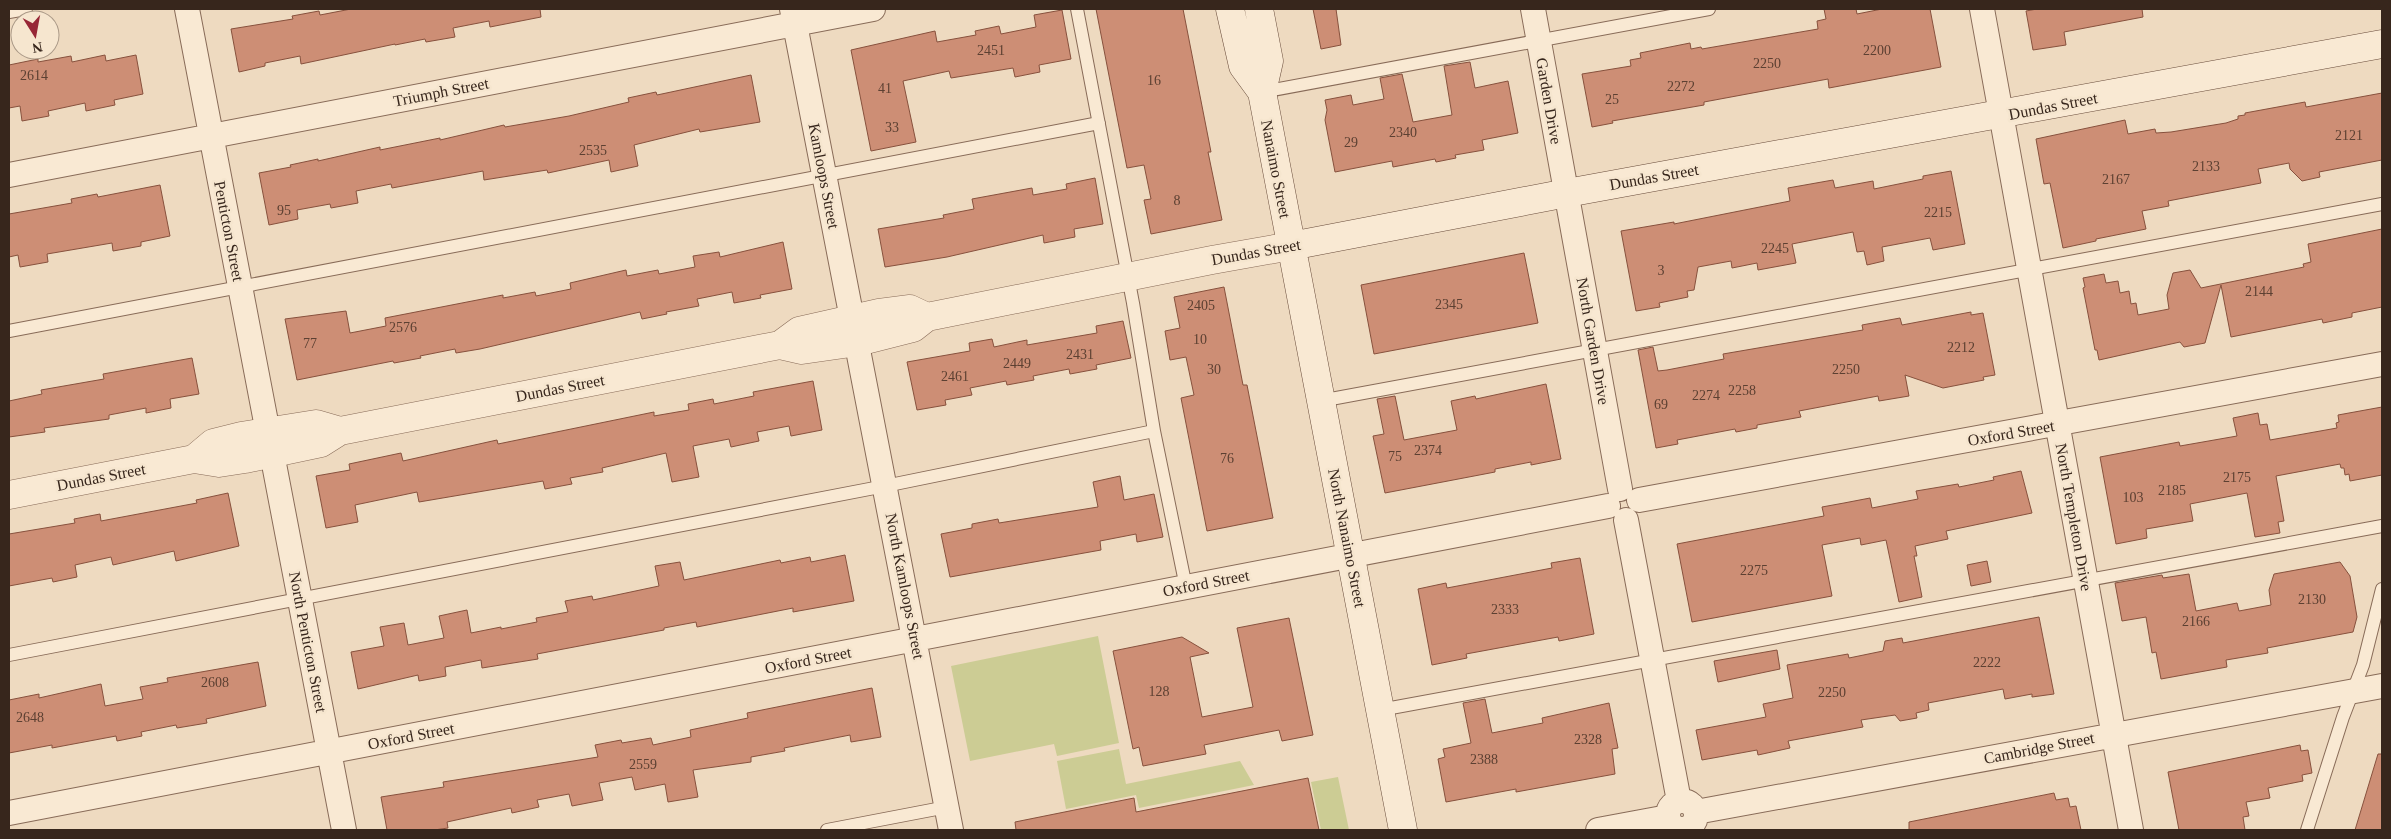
<svg xmlns="http://www.w3.org/2000/svg" width="2391" height="839" viewBox="0 0 2391 839" font-family="'Times New Roman',serif">
  <style>
    .green { fill: #cccc94 }
    .building { fill: #cd8e75; stroke: #87513d }
    .lines { fill: none; stroke-linecap: round; stroke-linejoin: round }
    .service-casing { stroke: #886b58; stroke-width: 14 }
    .minor-casing { stroke: #886b58; stroke-width: 26 }
    .tertiary-casing { stroke: #886b58; stroke-width: 29 }
    .secondary-casing { stroke: #694c3b; stroke-width: 29 }
    .service { stroke: #f9e9d3; stroke-width: 12 }
    .minor { stroke: #f9e9d3; stroke-width: 24 }
    .tertiary { stroke: #f9e9d3; stroke-width: 28 }
    .secondary { stroke: #f9e9d3; stroke-width: 28 }
    .labels { text-anchor: middle; dominant-baseline: central; stroke-width: 5; stroke-linejoin: round; paint-order: stroke }
    .number-label { font-size: 14px; fill: #5c4032 }
    .street-label { font-size: 16px; fill: #37261c; stroke: #f6e6cf }
  </style>
  <rect width="100%" height="100%" fill="#eedac0"/>
  <path class="green" d="M1098,636L1119,743L1057,756L1054,744L970,761L951,666Z
    M1119,749L1126,784L1240,761L1254,785L1139,808L1136,795L1066,809L1057,761Z
    M1338,777L1349,830H1321L1311,782Z"/>
  <path class="building" d="M351,9H540L541,17L490,27L489,21L453,28L455,37L426,42L425,39L395,45V44L301,64L300,56L265,63V66L239,72L231,29L293,19L292,16L319,11L320,15Z
    M1096,9H1183L1211,152H1208L1222,220L1151,234L1144,200L1151,199L1144,165L1127,168Z
    M1313,9H1336L1341,45L1321,49Z
    M1824,9H1856L1857,14L1882,9H1930L1941,67L1829,88L1828,79L1704,102V105L1612,121L1613,123L1592,127L1582,74L1631,66L1630,60L1641,58L1640,53L1690,43L1691,49L1701,47L1702,49L1818,29L1817,21L1826,19Z
    M2037,9H2142L2143,17L2064,32L2066,45L2033,50L2026,11Z
    M1062,10L1071,59L1039,65L1040,72L1015,77L1013,68L951,78L949,71L903,81L916,142L871,151L851,50L935,31L937,42L976,35L975,31L999,26L1001,34L1036,27L1034,15Z
    M105,55L106,61L136,55L143,94L114,100L115,105L86,111L85,103L48,111L49,116L22,121L20,106L9,108V65L38,59V62L71,56L72,62Z
    M1470,62L1475,88L1508,81L1518,133L1482,140L1484,150L1455,155L1456,158L1436,162L1435,159L1393,167L1392,161L1335,172L1325,120L1327,110L1325,100L1351,95L1353,105L1384,99L1380,78L1402,74L1413,122L1452,115L1444,66Z
    M751,75L760,122L700,132L699,129L634,145L638,166L611,172L609,160L548,173L547,170L484,180L483,171L392,188L391,184L356,191L358,203L331,208L330,204L297,210L298,219L269,225L259,173L291,167L290,165L318,159V161L380,147V150L440,138V140L504,125L505,127L569,116L629,102L628,98L656,92L657,95Z
    M2382,93V160L2319,172L2320,177L2302,181L2290,169L2289,163L2258,169L2261,183L2168,201L2169,206L2142,211L2146,229L2096,239V241L2063,248L2050,183L2044,184L2036,139L2125,120L2128,134L2155,129L2156,133L2171,132L2226,123L2238,119V116L2245,115V113L2305,102L2306,107Z
    M1951,171L1965,244L1933,250L1930,238L1882,247L1884,261L1867,265L1864,251L1857,252L1853,232L1792,244L1796,263L1758,270L1757,263L1732,268L1731,261L1698,267L1694,290L1687,291L1688,297L1659,303L1660,307L1636,311L1621,231L1674,222V224L1790,201L1788,188L1833,180L1835,188L1873,181L1874,189L1923,179V176Z
    M1095,178L1103,224L1074,229L1075,237L1044,243L1043,235L947,257L885,267L878,229L944,218L943,215L974,209L972,199L1032,188L1033,195L1067,189L1066,184Z
    M160,185L170,236L141,242V246L113,251L112,243L47,254L48,262L20,267L18,255L9,257V214L72,203L71,199L97,194L98,197Z
    M2382,229V307L2352,313V317L2323,323L2322,319L2231,337L2221,285L2205,343L2184,347L2180,342L2099,360L2097,350H2095L2083,288L2085,287L2083,278L2104,274L2106,283L2118,281L2120,293L2129,291L2131,304L2136,303L2138,315L2169,309L2167,295L2173,273L2190,270L2201,288L2304,267L2303,264L2311,262L2308,244Z
    M783,242L792,289L760,295L761,298L734,303L732,292L697,299L699,306L666,312L667,314L642,319L640,312L480,349L456,353L455,349L420,356L421,358L394,363L393,361L297,380L285,319L346,311L350,333L386,326L385,318L503,295V298L535,292L536,296L571,289L570,283L626,270L627,276L658,270L659,274L695,267L693,256L719,252L720,257Z
    M1524,253L1538,323L1374,354L1361,285Z
    M1224,287L1243,385H1247L1273,518L1207,531L1181,398L1194,395L1186,357L1170,360L1165,331L1180,328L1174,297Z
    M1971,312V315L1983,313L1995,375L1983,377L1984,380L1943,388L1905,375L1909,396L1879,401L1878,396L1799,411L1801,417L1757,425V428L1736,432L1735,429L1677,440L1678,444L1656,448L1638,350L1653,347L1658,371L1667,370L1724,359L1723,354L1863,330L1862,325L1900,318L1902,325Z
    M1123,321L1131,358L1096,365L1097,369L1070,374L1069,369L1033,376L1034,380L1007,385L1006,381L970,388L972,395L945,400L946,405L917,410L907,362L970,351L969,343L992,339L994,347L1027,340V345L1097,333L1096,326Z
    M192,358L199,394L170,399L171,408L146,413V408L109,415V419L44,428L45,432L9,437V401L42,394L41,390L104,379L103,374Z
    M813,381L822,430L791,436L789,426L757,432L759,441L731,447L729,439L693,446L699,477L672,482L666,453L602,468L603,472L570,478L572,484L545,489L543,481L419,502L417,492L355,505L358,522L326,528L316,476L350,470L349,464L401,453L403,461L497,440L498,444L654,412V416L689,410L688,404L713,399L714,404L754,396L753,392Z
    M1546,384L1561,459L1531,465V462L1495,469V472L1385,493L1373,436L1384,434L1377,399L1395,396L1404,440L1457,430L1451,401L1475,396L1476,399Z
    M2382,407V475L2350,481L2349,474L2345,475L2344,468H2341L2340,464L2276,476L2284,521L2278,522L2280,533L2255,537L2247,493L2190,504L2193,521L2146,529L2147,538L2116,544L2100,457L2179,442L2180,446L2237,436L2233,418L2258,413L2260,425L2267,424L2270,440L2337,428L2336,423L2339,422L2338,415Z
    M2021,471L2032,513L1946,531L1948,539L1915,546L1917,556H1914L1922,597L1899,602L1886,540L1861,545L1860,538L1822,545L1832,596L1692,622L1677,544L1824,516L1822,507L1844,503L1870,498L1872,508L1918,499L1916,491L1958,484L1959,487L1994,480L1993,477Z
    M1120,476L1124,500L1154,494L1163,537L1137,542L1136,534L1100,541L1101,550L950,577L941,534L972,528V524L998,519L999,523L1098,507L1093,482Z
    M228,493L239,546L176,561L174,551L113,565L111,557L75,565L77,577L53,582L52,578L9,586V534L75,523L74,519L100,514L101,521L197,503L196,500Z
    M845,555L854,601L793,612V608L697,627L696,622L664,628V630L537,654L538,659L482,668L481,660L445,667L446,676L419,681L418,675L358,689L351,652L384,646L380,627L404,623L408,645L444,638L439,616L467,610L471,633L501,627V629L537,622L536,618L568,612L565,601L592,596L593,600L659,586L655,566L680,562L684,580L780,560L781,563L810,557L811,562Z
    M1580,558L1594,634L1559,641L1558,637L1466,654L1467,658L1432,665L1418,589L1446,583L1447,588L1552,568L1551,563Z
    M1987,561L1991,582L1971,586L1967,565Z
    M2340,562L2350,576L2357,617L2353,632L2267,648L2268,653L2226,660L2227,667L2161,679L2156,652L2152,653L2146,617L2122,621L2115,583L2162,575L2163,578L2189,574L2196,611L2237,603L2239,611L2271,605L2269,590L2274,574Z
    M2039,617L2054,694L2032,697V694L2005,699L2003,689L1928,703L1929,710L1916,713L1917,718L1900,721L1895,715L1861,720L1863,727L1788,741L1790,748L1758,755L1757,750L1702,760L1696,730L1766,717L1763,704L1793,698L1787,665L1848,654L1849,658L1883,651L1885,641L1902,638L1903,643Z
    M1289,618L1313,735L1282,741L1279,730L1204,745L1206,754L1143,766L1139,747L1133,749L1113,651L1182,637L1209,653L1190,657L1202,717L1253,707L1237,628Z
    M1777,650L1780,669L1718,682L1714,661Z
    M258,662L266,706L206,719L207,723L177,728L176,725L141,732L142,736L117,741L116,736L52,748V745L9,753V700L39,694V698L101,684L105,706L143,699L140,687L168,682L167,678Z
    M872,688L881,737L851,742L850,735L784,748L785,751L751,757V762L693,770L698,797L668,802L665,784L635,790L632,777L599,783L603,800L572,806L569,794L537,800L539,807L512,813L511,808L447,822L448,828L434,830H387L381,797L444,787L443,782L468,778L598,757L595,745L621,740L622,743L651,738L653,745L691,737L690,730L748,718L747,713Z
    M1485,699L1492,733L1543,723L1542,718L1609,703L1618,748L1612,749L1615,774L1516,792V789L1446,802L1438,759L1445,757L1443,749L1471,743L1463,703Z
    M2300,745L2301,751L2308,750L2312,773L2302,775L2303,781L2268,788L2270,798L2246,802L2249,816L2243,817L2245,830H2179L2168,772Z
    M2378,754H2382V830H2355Z
    M1308,778L1319,830H1016L1015,822L1134,798L1136,812Z
    M2054,793L2056,800L2068,798L2070,807L2076,806L2081,830H1909V822Z"/>
  <g class="lines">
    <defs>
      <path id="service" d="M1077,9L1133,303L1154,431L1186,587
        M9,12L26,9
        M1262,92L1709,9
        M9,331L1099,123
        M1320,401L2382,204
        M9,655L885,486L1154,431
        M1380,710L2382,526
        M827,830L947,807
        M2307,830L2343,717L2363,665L2382,589"/>
      <path id="minor" d="M187,9L344,830
        M792,9L951,830
        M1533,9L1620,489
        M1982,9L2131,830
        M9,175L873,9
        M1639,500L2382,364
        M1626,520L1679,801
        M1668 815a14 14 0 1 1 28 0a14 14 0 1 1-28 0Z
        M1696,812L2382,686
        M9,813L1608,506
        M1598,830L1668,817"/>
      <path id="tertiary" d="M780,345L799,331L879,313L910,309L927,317
        M194,459L213,443L241,436L316,424L340,431
        M9,495L194,459L219,463L245,459L321,443L340,431L780,345L802,350L858,342L913,328L927,317L1212,260L1291,246"/>
      <path id="secondary" d="M1230,9L1243,66L1262,92
        M1259,9L1269,61L1262,92L1403,830
        M1291,246L1567,193L2382,44"/>
    </defs>
    <use href="#service" class="service-casing"/>
    <use href="#minor" class="minor-casing"/>
    <use href="#tertiary" class="tertiary-casing"/>
    <use href="#secondary" class="secondary-casing"/>
    <use href="#service" class="service"/>
    <use href="#minor" class="minor"/>
    <use href="#tertiary" class="tertiary"/>
    <use href="#secondary" class="secondary"/>
  </g>
  <g class="labels">
    <g class="number-label">
      <text x="991" y="50">2451</text>
      <text x="1877" y="50">2200</text>
      <text x="1767" y="63">2250</text>
      <text x="34" y="75">2614</text>
      <text x="1154" y="80">16</text>
      <text x="1681" y="86">2272</text>
      <text x="885" y="88">41</text>
      <text x="1612" y="99">25</text>
      <text x="892" y="127">33</text>
      <text x="1403" y="132">2340</text>
      <text x="2349" y="135">2121</text>
      <text x="1351" y="142">29</text>
      <text x="593" y="150">2535</text>
      <text x="2206" y="166">2133</text>
      <text x="2116" y="179">2167</text>
      <text x="1177" y="200">8</text>
      <text x="284" y="210">95</text>
      <text x="1938" y="212">2215</text>
      <text x="1775" y="248">2245</text>
      <text x="1661" y="270">3</text>
      <text x="2259" y="291">2144</text>
      <text x="1449" y="304">2345</text>
      <text x="1201" y="305">2405</text>
      <text x="403" y="327">2576</text>
      <text x="1200" y="339">10</text>
      <text x="310" y="343">77</text>
      <text x="1961" y="347">2212</text>
      <text x="1080" y="354">2431</text>
      <text x="1017" y="363">2449</text>
      <text x="1214" y="369">30</text>
      <text x="1846" y="369">2250</text>
      <text x="955" y="376">2461</text>
      <text x="1742" y="390">2258</text>
      <text x="1706" y="395">2274</text>
      <text x="1661" y="404">69</text>
      <text x="1428" y="450">2374</text>
      <text x="1395" y="456">75</text>
      <text x="1227" y="458">76</text>
      <text x="2237" y="477">2175</text>
      <text x="2172" y="490">2185</text>
      <text x="2133" y="497">103</text>
      <text x="1754" y="570">2275</text>
      <text x="2312" y="599">2130</text>
      <text x="1505" y="609">2333</text>
      <text x="2196" y="621">2166</text>
      <text x="1987" y="662">2222</text>
      <text x="215" y="682">2608</text>
      <text x="1159" y="691">128</text>
      <text x="1832" y="692">2250</text>
      <text x="30" y="717">2648</text>
      <text x="1588" y="739">2328</text>
      <text x="1484" y="759">2388</text>
      <text x="643" y="764">2559</text>
    </g>
    <g class="street-label">
      <text transform="translate(441 92) rotate(-11)">Triumph Street</text>
      <text transform="translate(1549 101) rotate(80)">Garden Drive</text>
      <text transform="translate(2053 106) rotate(-11)">Dundas Street</text>
      <text transform="translate(1276 169) rotate(79)">Nanaimo Street</text>
      <text transform="translate(824 176) rotate(79)">Kamloops Street</text>
      <text transform="translate(1654 177) rotate(-10)">Dundas Street</text>
      <text transform="translate(229 231) rotate(79)">Penticton Street</text>
      <text transform="translate(1256 252) rotate(-10)">Dundas Street</text>
      <text transform="translate(1593 341) rotate(80)">North Garden Drive</text>
      <text transform="translate(560 388) rotate(-11)">Dundas Street</text>
      <text transform="translate(2011 433) rotate(-10)">Oxford Street</text>
      <text transform="translate(101 477) rotate(-11)">Dundas Street</text>
      <text transform="translate(2074 517) rotate(80)">North Templeton Drive</text>
      <text transform="translate(1347 538) rotate(79)">North Nanaimo Street</text>
      <text transform="translate(1206 583) rotate(-11)">Oxford Street</text>
      <text transform="translate(905 586) rotate(79)">North Kamloops Street</text>
      <text transform="translate(308 642) rotate(79)">North Penticton Street</text>
      <text transform="translate(808 660) rotate(-11)">Oxford Street</text>
      <text transform="translate(411 736) rotate(-11)">Oxford Street</text>
      <text transform="translate(2039 748) rotate(-11)">Cambridge Street</text>
    </g>
  </g>
  <rect width="2391" height="839" fill="none" stroke="#37261c" stroke-width="20"/>
  <g transform="translate(35 35) rotate(169)"><circle r="24" fill="#f6e6cf" stroke="#aa9987"/>
  <path d="M0-4L9 19L0 12L-9 19Z" fill="#972736"/>
  <text y="-8" font-size="14" font-weight="bold" text-anchor="middle" fill="#37261c">N</text>
  </g>
</svg>
